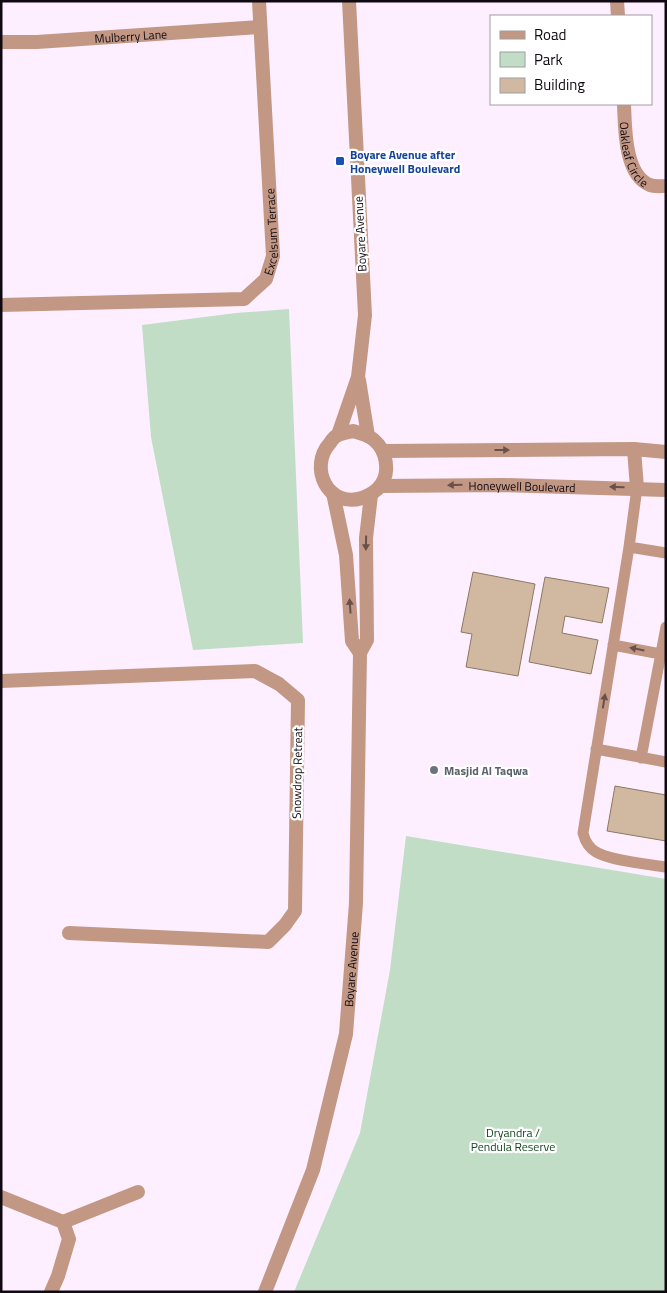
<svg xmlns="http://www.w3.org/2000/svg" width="667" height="1293" viewBox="0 0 667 1293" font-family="'Titillium Web',sans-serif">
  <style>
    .green { fill: #c1ddc5 }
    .building { fill: #d0b9a0; stroke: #8e7861 }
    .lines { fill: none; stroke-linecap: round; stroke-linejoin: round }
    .service { stroke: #c29783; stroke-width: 11 }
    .minor { stroke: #c29783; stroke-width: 14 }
    .tertiary { stroke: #c29783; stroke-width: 14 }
    .oneway { fill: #69504a }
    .transit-dot { fill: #1a4fb4; stroke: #fff; stroke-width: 2 }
    .worship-dot { fill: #6b7280; stroke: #fff; stroke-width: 2 }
    .labels { text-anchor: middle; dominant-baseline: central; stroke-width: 4.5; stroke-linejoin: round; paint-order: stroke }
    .street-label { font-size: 12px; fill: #100911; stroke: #fff }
    .transit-label { font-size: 12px; font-weight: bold; fill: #164399; stroke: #fff; text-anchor: start }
    .worship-label { font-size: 12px; font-weight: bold; fill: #5b616d; stroke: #fff; text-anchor: start }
    .park-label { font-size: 12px; fill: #134621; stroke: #fff }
  </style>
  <rect width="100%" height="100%" fill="#fdefff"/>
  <path class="green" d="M289,309L303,643L193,650L151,437L142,325L236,313Z
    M406,836L666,879V1292H294L360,1133L390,970Z"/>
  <path class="building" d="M473,572L535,584L518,676L466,667L472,634L461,632Z
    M545,577L609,588L602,623L565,616L562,633L598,640L591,674L529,662Z
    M615,786L666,795V841L607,831Z"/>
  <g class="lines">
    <path class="service" d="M637,488L629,547L583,833C585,841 589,848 596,852C611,861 648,864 666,867
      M629,547L666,553
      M613,645L666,655
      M596,749L666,762
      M641,758L666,627"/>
    <g class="minor">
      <path d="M617,1L618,16"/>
      <path id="s1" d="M1,42H37L260,27"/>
      <path id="s2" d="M624,104C625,126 624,175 650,185C655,187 661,186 666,186"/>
      <path id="s3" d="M1,305L244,299L266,279L273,256L259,1"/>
      <path d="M1,681L255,671L279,684L298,700L295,911L285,925L268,942L69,933"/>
      <path d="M1,1197L63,1222L69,1239L58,1276L51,1292"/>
      <path d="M63,1222L138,1192"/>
    </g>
    <g class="tertiary">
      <path d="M359,380L368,436"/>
      <path d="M353,431C360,433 369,435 374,440C387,451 390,472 381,485C376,492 370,495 362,498C328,509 308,467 330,443C332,440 335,436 338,435C342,433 349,432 353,431Z"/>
      <path d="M338,435L358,377L365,315L349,1"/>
      <path d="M634,449L637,488"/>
      <path d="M383,451L634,449L666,452"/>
      <path id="s4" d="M380,486L504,485L666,490"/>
      <path d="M333,493L346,555L352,641L360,653"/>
      <path id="s5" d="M265,1292L313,1170L346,1034L356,903L360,653L367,640L366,538L371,495"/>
    </g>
  </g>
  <defs><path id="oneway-solid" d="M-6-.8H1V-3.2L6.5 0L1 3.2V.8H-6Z" transform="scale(1.25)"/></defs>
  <g class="oneway">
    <use href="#oneway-solid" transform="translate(502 450)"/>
    <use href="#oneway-solid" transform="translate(455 485) rotate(179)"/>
    <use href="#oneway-solid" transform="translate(617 487) rotate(-179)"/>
    <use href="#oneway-solid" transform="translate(366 543) rotate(91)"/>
    <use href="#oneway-solid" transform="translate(350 606) rotate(-94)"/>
    <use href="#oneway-solid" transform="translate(637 649) rotate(-169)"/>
    <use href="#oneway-solid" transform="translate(604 701) rotate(-81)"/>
  </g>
  <rect class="transit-dot" x="335" y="156" width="10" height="10" rx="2.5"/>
  <circle class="worship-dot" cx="434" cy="770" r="5"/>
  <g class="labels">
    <g class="street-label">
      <text stroke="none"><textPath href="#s1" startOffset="130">Mulberry Lane</textPath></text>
      <text stroke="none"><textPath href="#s2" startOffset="52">Oakleaf Circle</textPath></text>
      <text stroke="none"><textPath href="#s3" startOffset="321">Excelsum Terrace</textPath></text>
      <text transform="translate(360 234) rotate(-93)">Boyare Avenue</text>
      <text stroke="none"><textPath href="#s4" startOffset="142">Honeywell Boulevard</textPath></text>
      <text transform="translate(297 773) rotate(-89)">Snowdrop Retreat</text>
      <text stroke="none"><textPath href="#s5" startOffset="336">Boyare Avenue</textPath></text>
    </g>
    <g class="transit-label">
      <text x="350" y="154">Boyare Avenue after<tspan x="350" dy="14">Honeywell Boulevard</tspan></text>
    </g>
    <g class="worship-label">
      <text x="444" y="770">Masjid Al Taqwa</text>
    </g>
    <g class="park-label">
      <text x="513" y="1132">Dryandra /<tspan x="513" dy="14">Pendula Reserve</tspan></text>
    </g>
  </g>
  <rect width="667" height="1293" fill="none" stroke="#100911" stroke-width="5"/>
  <rect x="490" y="15" width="162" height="90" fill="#ffffff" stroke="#9f9da0"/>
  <rect x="500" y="31" width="25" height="8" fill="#c29783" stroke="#9f9da0"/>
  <text x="534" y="40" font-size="15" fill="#100911">Road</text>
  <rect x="500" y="52" width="25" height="15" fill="#c1ddc5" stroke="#9f9da0"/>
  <text x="534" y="65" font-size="15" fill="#100911">Park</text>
  <rect x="500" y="78" width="25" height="15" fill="#d0b9a0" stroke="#9f9da0"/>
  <text x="534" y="90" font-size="15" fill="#100911">Building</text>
</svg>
